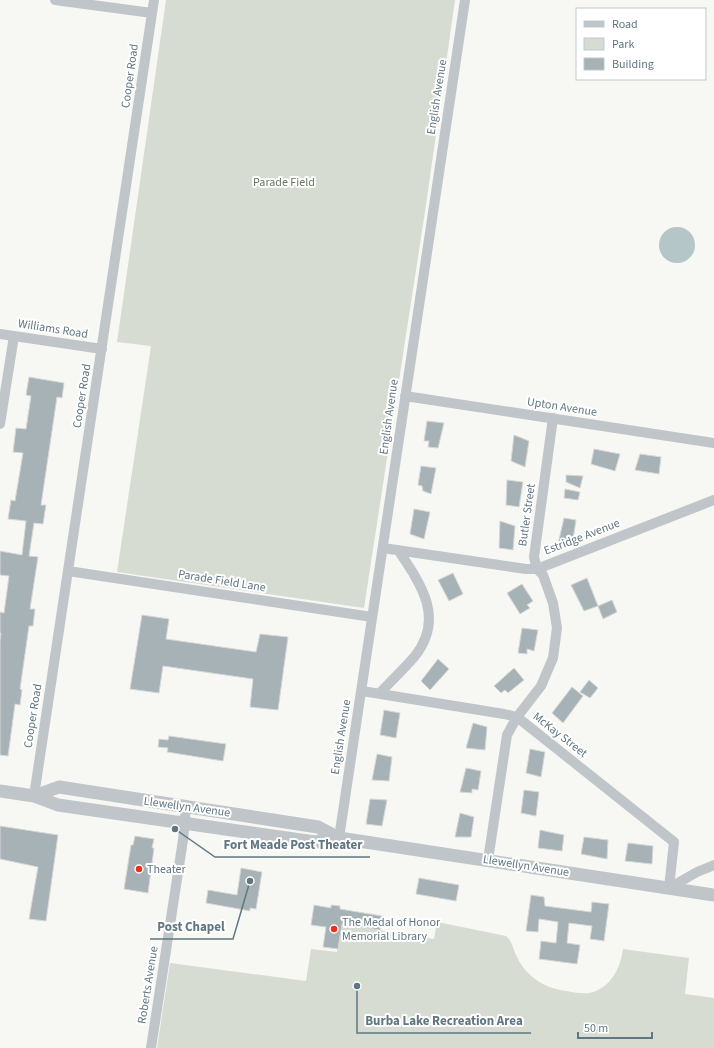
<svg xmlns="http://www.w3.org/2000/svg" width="714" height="1048" viewBox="0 0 714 1048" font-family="'Source Sans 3',sans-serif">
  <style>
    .green { fill: #d7dcd2 }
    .water { fill: #b5c6c8 }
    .building { fill: #a6b2b6; stroke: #d8d8d6 }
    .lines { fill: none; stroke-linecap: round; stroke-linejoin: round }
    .minor { stroke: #bfc5c8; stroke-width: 10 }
    .tertiary { stroke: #bfc5c8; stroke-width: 13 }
    .poi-dot { fill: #f02f1b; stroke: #fff; stroke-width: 1.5 }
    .labels { text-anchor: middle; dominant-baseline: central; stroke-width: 4; stroke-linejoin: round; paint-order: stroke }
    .street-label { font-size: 12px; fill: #607781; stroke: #fff }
    .park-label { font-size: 12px; fill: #67785f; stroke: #fff }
    .poi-label { font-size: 12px; fill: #607781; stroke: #fff; text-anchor: start }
    .leader { fill: none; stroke: #607781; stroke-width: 1.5 }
    .callout-dot { fill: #607781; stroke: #fff; stroke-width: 1.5 }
    .callout-label { font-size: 13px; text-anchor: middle; font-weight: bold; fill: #607781; stroke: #fff; stroke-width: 4; stroke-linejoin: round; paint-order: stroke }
  </style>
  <rect width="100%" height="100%" fill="#f7f7f3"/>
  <path class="green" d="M166,0H455L426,205L364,608L117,572L151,346L117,342Z
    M437,922L506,936C512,941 513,948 516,955C520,964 527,973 535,979C544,986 554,989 566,991C575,993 588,995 596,991C613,984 621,965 623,949L689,958L685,994L714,998V1048H157L170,963L306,981L311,949L337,952L342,924L434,939Z"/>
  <path class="water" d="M659 245a18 18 0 1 1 36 0a18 18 0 1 1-36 0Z"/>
  <path class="building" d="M29,377L64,383L62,398L57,397L41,505H46L43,524L34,523L29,556L38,557L30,609H35L33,626H29L20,689L22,690L20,705L15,704L8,756L0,755V641L1,633H0V612L4,613L9,576L0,575V551L22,555L26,521L8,519L11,500L15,501L23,453L13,452L16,428L26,429L31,396L26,395Z
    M427,421L444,423L438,448L428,447L429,441H424Z
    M514,435L529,441L525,467L511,461Z
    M594,449L620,454L615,471L591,464Z
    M640,454L661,457L659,474L635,470Z
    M421,466L436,468L431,494L423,491L422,486L418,485Z
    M566,475L583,476L580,488L566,482Z
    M507,480L523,482L519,507L506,505Z
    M565,489L580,492L578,500L564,498Z
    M414,509L430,512L424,539L410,534Z
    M564,518L576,520L572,546L558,544Z
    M500,521L515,526L513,550L499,548Z
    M453,573L463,594L449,601L438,580Z
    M587,578L598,606L584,611L571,585Z
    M522,584L533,601L527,605L530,608L520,614L507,593Z
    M612,600L617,612L603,619L598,606Z
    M142,615L169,619L166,639L256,652L260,634L288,637L278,710L250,707L253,679L163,666L159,693L130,689Z
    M522,628L538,630L534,651L527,649V654L518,653Z
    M438,659L449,669L430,690L421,681Z
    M514,668L524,680L508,693L505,690L501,693L494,686Z
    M589,680L598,688L590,698L580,692Z
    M572,687L583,696L563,723L552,713Z
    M384,710L400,713L396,738L380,735Z
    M473,723L487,727L485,750L466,748Z
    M169,736L226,744L223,761L167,752L168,748L158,747L159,739L168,740Z
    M530,749L545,752L541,777L526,773Z
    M377,754L392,757L389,781L372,780Z
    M466,768L481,771L478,790L472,789V793L460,792Z
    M524,790L539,792L536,816L521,813Z
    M370,799L387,800L382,826L366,824Z
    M460,813L474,817L471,837H455Z
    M0,826L58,835L46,921L29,919L38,867L0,859Z
    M540,830L564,835L562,851L538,848Z
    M135,836L154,839L152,848H154L148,893L124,889L131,845H133Z
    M584,837L608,840L607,859L581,854Z
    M628,843L653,846L652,864L625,861Z
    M241,868L262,872L256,909L250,908V911L206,903L208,890L237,895Z
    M419,878L459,885L456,901L416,894Z
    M531,895L544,897L545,906L591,912L592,902L609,904L604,941L590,939L592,926L569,923L567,943L580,945L577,964L539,959L541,941L556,943L558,922L539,919L538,932L526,931Z
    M314,905L331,908V905L340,906V909L382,916L380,930L342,924L338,949L323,947L326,927L311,925Z"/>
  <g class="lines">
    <path class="minor" d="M55,0L152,13
      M0,334L102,349
      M405,396L714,443
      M0,424L14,336
      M383,548L526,569H537L714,500
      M68,571L372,617
      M362,691L504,714L517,717L674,842L669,888
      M379,694C391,681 404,669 415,656C445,618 421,584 398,550
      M34,796L154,0
      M339,838L465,0
      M488,860L507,735L517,717L541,686L553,658L557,628L553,603L543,575L537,569L534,557L553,418
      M669,888L697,872L714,865
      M151,1048L183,840L186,807"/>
    <path class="tertiary" d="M0,791L34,796L58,805L315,842L339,838L714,895
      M34,796L59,787L318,827L339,838"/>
  </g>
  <g class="poi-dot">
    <circle cx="139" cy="869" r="4"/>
    <circle cx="334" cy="929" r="4"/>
  </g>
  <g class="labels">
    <g class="street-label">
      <text transform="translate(130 76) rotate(-82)">Cooper Road</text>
      <text transform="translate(437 97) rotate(-81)">English Avenue</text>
      <text transform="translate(53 329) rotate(9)">Williams Road</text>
      <text transform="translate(82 396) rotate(-81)">Cooper Road</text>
      <text transform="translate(562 407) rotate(9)">Upton Avenue</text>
      <text transform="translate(389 417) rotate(-82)">English Avenue</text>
      <text transform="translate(527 515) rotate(-82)">Butler Street</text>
      <text transform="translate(582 537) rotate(-21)">Estridge Avenue</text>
      <text transform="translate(222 581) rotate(9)">Parade Field Lane</text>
      <text transform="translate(33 716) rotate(-81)">Cooper Road</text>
      <text transform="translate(560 735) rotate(38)">McKay Street</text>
      <text transform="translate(341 737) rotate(-81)">English Avenue</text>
      <text transform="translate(187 807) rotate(8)">Llewellyn Avenue</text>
      <text transform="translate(526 866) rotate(9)">Llewellyn Avenue</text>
      <text transform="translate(148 985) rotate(-81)">Roberts Avenue</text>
    </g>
    <g class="park-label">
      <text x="284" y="182">Parade Field</text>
    </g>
    <g class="poi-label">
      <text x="147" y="869">Theater</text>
      <text x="342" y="922">The Medal of Honor<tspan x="342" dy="14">Memorial Library</tspan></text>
    </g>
  </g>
  <path class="leader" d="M175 829L215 857H370M250 881L233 939H150M357 986L357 1033H531"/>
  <g class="callout-dot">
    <circle cx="175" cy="829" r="4"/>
    <circle cx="250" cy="881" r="4"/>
    <circle cx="357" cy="986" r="4"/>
  </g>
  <g class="callout-label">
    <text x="293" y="849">Fort Meade Post Theater</text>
    <text x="191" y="931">Post Chapel</text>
    <text x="444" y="1025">Burba Lake Recreation Area</text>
  </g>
  <rect x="576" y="8" width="130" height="72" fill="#ffffff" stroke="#bfc9cd"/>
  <rect x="584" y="21" width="20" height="6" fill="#bfc5c8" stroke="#bfc9cd"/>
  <text x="612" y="28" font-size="12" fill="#607781">Road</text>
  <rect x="584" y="38" width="20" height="12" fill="#d7dcd2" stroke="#bfc9cd"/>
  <text x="612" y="48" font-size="12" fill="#607781">Park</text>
  <rect x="584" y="58" width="20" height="12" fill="#a6b2b6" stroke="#bfc9cd"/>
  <text x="612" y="68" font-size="12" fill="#607781">Building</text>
  <path d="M578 1032v6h74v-6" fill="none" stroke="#607781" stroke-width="2"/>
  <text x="584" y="1032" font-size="12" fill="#607781" stroke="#ffffff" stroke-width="3" paint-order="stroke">50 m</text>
</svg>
